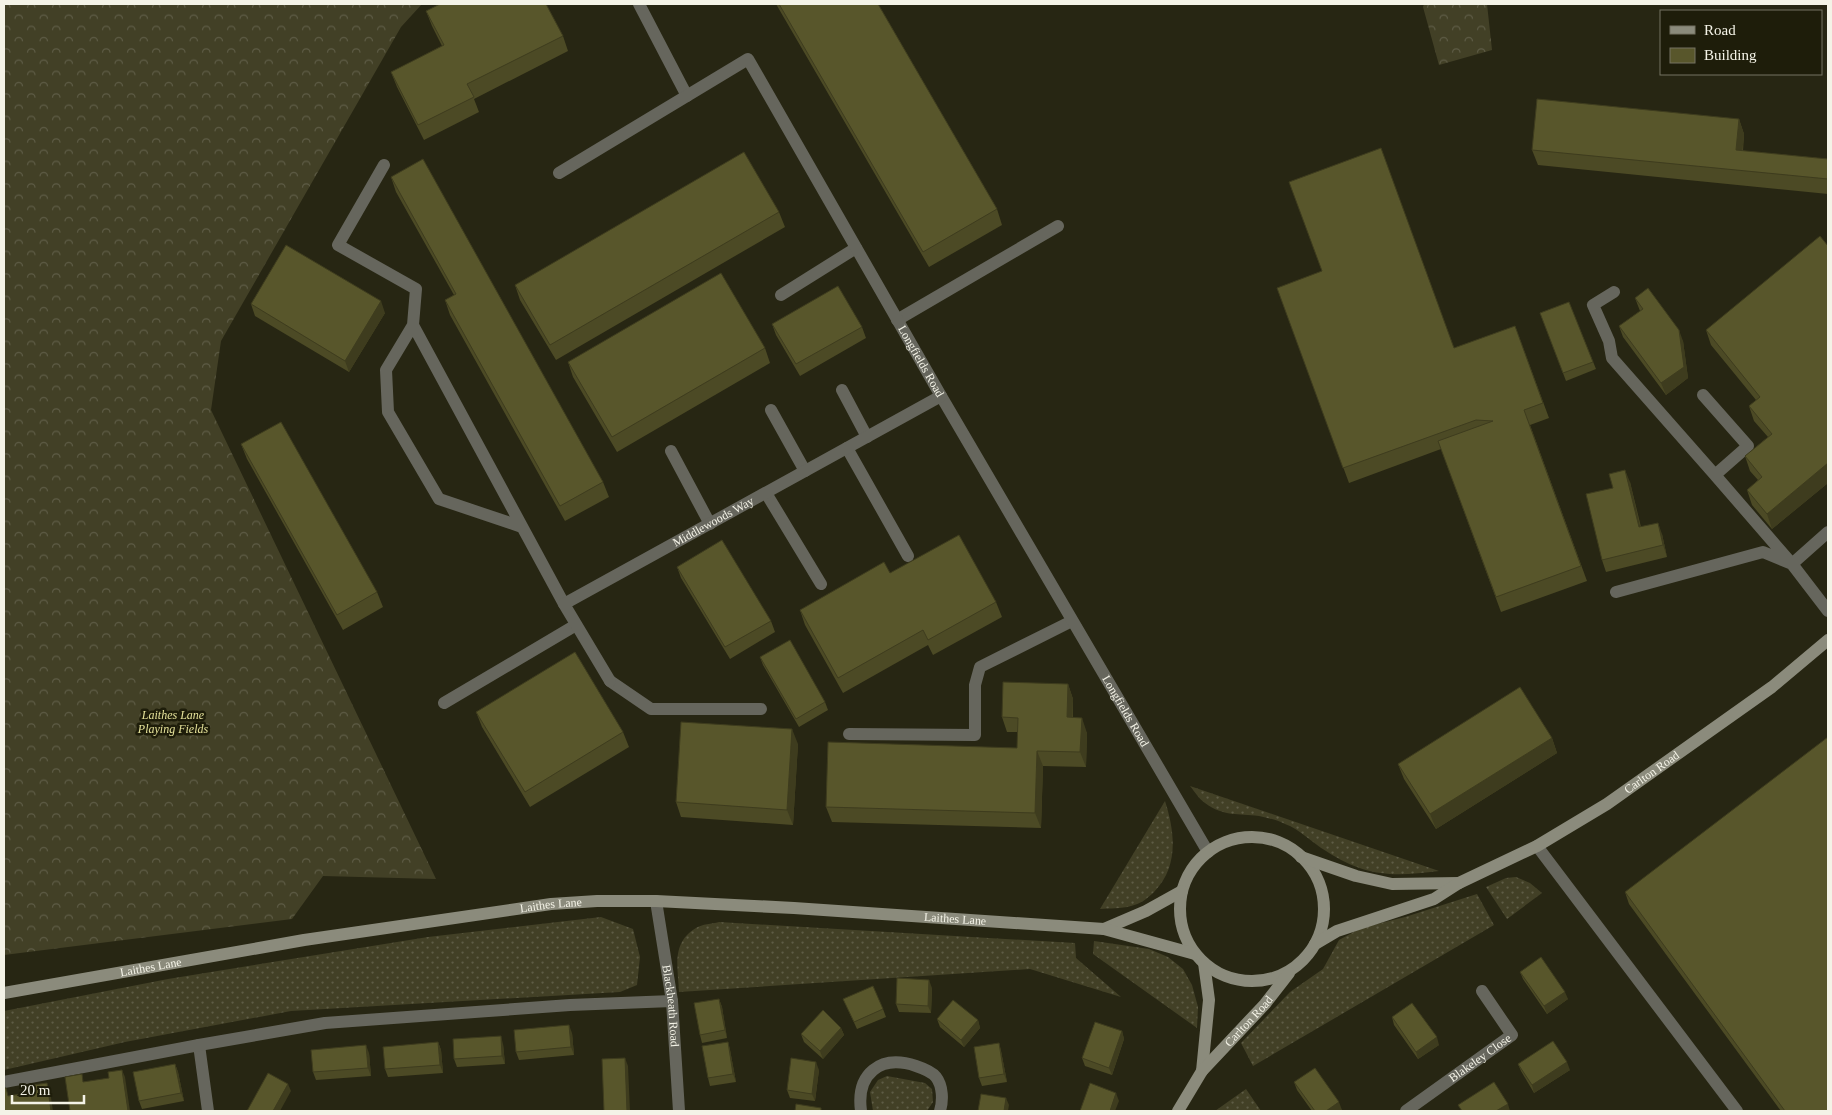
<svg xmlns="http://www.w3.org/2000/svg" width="1832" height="1115" viewBox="0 0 1832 1115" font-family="'Times New Roman',serif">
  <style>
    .grass { fill: url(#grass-dots) }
    .forest { fill: url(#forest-crowns) }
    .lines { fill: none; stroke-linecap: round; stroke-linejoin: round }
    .lane { stroke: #66665d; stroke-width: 12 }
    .street { stroke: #66665d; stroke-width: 12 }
    .secondary { stroke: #8b8b7c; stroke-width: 12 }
    .wall { fill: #4c4a25 }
    .shaded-wall { fill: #3e3c1e }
    .building { fill: #58562b; stroke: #3e3c1e }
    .labels { text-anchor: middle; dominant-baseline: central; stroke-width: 5; stroke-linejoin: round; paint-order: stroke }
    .street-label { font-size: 12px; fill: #f4f3e7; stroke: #1e1d0a }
    .park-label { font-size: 12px; font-style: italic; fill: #e5e29a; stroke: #1e1d0a }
  </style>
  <defs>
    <pattern id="grass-dots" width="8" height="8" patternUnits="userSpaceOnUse" patternTransform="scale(1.25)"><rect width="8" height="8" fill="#424026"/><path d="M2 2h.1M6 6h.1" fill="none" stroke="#5e5c46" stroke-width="1.8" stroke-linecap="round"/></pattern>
    <pattern id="forest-crowns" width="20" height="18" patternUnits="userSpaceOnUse" patternTransform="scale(1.25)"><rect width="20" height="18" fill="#424026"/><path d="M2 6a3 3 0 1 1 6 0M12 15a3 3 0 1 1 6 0" fill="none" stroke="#5e5c46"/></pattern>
  </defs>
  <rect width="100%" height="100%" fill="#272613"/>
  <path class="grass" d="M1190,786L1439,871C1393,877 1366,877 1326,851C1312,843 1300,829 1285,824C1277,820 1268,818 1259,816C1238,813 1224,817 1205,803C1199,799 1195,792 1190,786Z
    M1165,801C1175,832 1179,867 1154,892C1147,899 1140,904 1131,906C1121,909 1110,908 1100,909Z
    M1516,877L1530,883L1542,893L1507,919L1486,887L1506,878Z
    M1477,894L1494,925L1253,1066L1241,1043L1290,992L1323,969L1339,940L1361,928L1405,917Z
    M601,917L633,929L640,957L637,985L620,992L291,1011L125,1042L4,1070V1011L168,979L428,937Z
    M719,922L1075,943L1076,958L1121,997L1030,969L679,992C678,967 671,943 696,928C702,924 712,924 719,922Z
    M1094,941L1149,949L1168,957L1183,969L1192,985L1198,1007L1197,1028L1093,954Z
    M887,1076L925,1083L932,1089L933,1102L927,1111H873L870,1092L878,1080Z
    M1246,1089L1261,1111H1215Z"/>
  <path class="forest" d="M4,4H422L401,27L221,341L211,410L436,879L323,876L292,919L4,955Z
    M1424,4H1487L1492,50L1439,65L1423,7Z"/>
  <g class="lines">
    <path class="lane" d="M639,4L687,96
      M384,165L338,245L416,289L413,325L564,604
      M1614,292L1593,305L1609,341L1612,358L1715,475
      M781,295L856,248
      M897,320L1058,226
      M413,325L386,370L388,412L439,499L522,527
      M842,390L867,437
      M1703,395L1748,446L1715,475L1792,564L1828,611
      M771,410L805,471
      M847,448L908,556
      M671,451L710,524
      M766,493L821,584
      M1616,592L1763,552L1792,564L1828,532
      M610,681L651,709H761
      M444,703L576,625
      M849,734L975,735V685L980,667L1072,621
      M1537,846L1737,1111"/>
    <g class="street">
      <path id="s1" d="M559,173L748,59L941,396L1208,852"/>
      <path id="s2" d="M610,681L564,604L941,396"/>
      <path id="s3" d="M656,901L672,1001L679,1111"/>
      <path d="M199,1045L208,1111"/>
      <path d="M4,1082L199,1045L325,1023L570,1005L672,1001"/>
      <path d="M861,1111C856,1074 880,1054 916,1066C922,1068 932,1072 936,1077C943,1086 943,1101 940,1111"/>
      <path id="s4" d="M1406,1111L1512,1035L1482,991"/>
    </g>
    <g class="secondary">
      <circle cx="1252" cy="909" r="72"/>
      <path d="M1301,857L1356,876L1392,884L1459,883"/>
      <path d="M1104,929L1146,911L1182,891"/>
      <path id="s5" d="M1315,944L1337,931L1434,899L1459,883L1537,846L1607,804L1772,687L1828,640"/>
      <path id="s6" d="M4,993L304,940L551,904L597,901H656L794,908L1104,929L1195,954"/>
      <path d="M1202,1071L1209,1000L1204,963"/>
      <path id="s7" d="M1178,1111L1202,1071L1265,1004L1289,973"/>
    </g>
  </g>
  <path class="wall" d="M776,4H878L997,209L1002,225L929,267Z
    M426,11L563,36L568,51L474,99L479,112L424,140L397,87L391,72L442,46L432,26Z
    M1739,119L1744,134L1743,151L1828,159V194L1538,165L1532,150Z
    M391,177L603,482L609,497L565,521L450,315L445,300L454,295L396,192Z
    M779,212L785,227L556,360L520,300L515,285Z
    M1828,246V483L1772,529L1752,505L1747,490L1758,480L1750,471L1745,456L1768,437L1754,421L1749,406L1756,400L1711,345L1706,330Z
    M1277,288L1454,348L1515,326L1549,418L1530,425L1587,581L1501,612L1441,449L1349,483Z
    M1635,298L1683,341L1688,378L1666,395L1623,337L1619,326L1640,311Z
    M1569,302L1596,369L1566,381L1540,313Z
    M251,304L385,313L349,372L255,316Z
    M772,324L862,327L866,338L800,376L776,335Z
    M765,348L770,363L617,452L573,377L568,362Z
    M241,444L377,592L383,607L343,630L247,459Z
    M1630,482L1641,527L1662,534L1667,557L1606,572L1602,560Z
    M677,567L771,621L775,632L730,659L681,578Z
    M890,573L996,602L1002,617L933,655L928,645L843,693L805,625L800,610Z
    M760,657L825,702L828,710L799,727L763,665Z
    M1068,684L1073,699V717L1087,733L1086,767L1043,766L1041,828L832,822L826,807L1017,748L1018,732H1007L1002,717Z
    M476,712L623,732L629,747L530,807L482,727Z
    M1552,738L1557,753L1436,829L1404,779L1398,764Z
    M798,744L793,825L681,817L676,802Z
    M1625,892L1828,1111H1781L1629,904Z
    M1520,972L1568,999L1547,1014L1523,979Z
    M932,988L931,1013L899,1012L896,1004Z
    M719,999L722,1007L727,1038L702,1043L700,1035Z
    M843,999L883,1009L886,1017L857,1029Z
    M1392,1017L1439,1045L1418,1059L1394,1025Z
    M937,1019L978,1020L980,1028L964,1047L940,1027Z
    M841,1028L844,1035L823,1059L804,1042L801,1034Z
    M1122,1031L1124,1039L1112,1075L1085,1066L1082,1058Z
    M572,1033L574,1055L519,1060L516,1052Z
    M438,1042L441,1050L443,1073L388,1077L385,1069Z
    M728,1042L730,1050L736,1082L710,1086L708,1078Z
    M999,1043L1001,1051L1007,1082L982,1086L979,1078Z
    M503,1044L505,1064L457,1067L454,1059Z
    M369,1053L371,1076L316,1080L313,1072Z
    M175,1064L178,1072L184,1101L142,1109L139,1101Z
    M1518,1064L1570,1070L1534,1093L1521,1071Z
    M819,1070L815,1101L790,1098L787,1090Z
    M1294,1082L1342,1110L1341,1111H1312L1297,1090Z"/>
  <path class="shaded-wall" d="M1739,119L1744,134L1741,165L1736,150Z
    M381,301L385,313L349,372L345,361Z
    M1679,330L1683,341L1688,378L1666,395L1661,383Z
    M1828,463V483L1772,529L1767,514Z
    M1625,470L1630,482L1643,539L1639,527Z
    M1658,523L1662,534L1667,557L1663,545Z
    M1068,684L1073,699L1072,732L1067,717Z
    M1082,718L1087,733L1086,767L1080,752Z
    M792,729L798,744L793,825L787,810Z
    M1552,738L1557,753L1436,829L1430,814Z
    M1037,751L1043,766L1041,828L1035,813Z
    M929,980L932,988L931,1013L928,1006Z
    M1565,992L1568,999L1547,1014L1544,1006Z
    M719,999L722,1007L727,1038L725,1030Z
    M978,1020L980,1028L964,1047L961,1040Z
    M569,1025L572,1033L574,1055L571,1047Z
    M841,1028L844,1035L823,1059L820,1051Z
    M1122,1031L1124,1039L1112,1075L1109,1068Z
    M501,1036L503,1044L505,1064L502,1056Z
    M1437,1037L1439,1045L1418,1059L1416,1052Z
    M438,1042L441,1050L443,1073L440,1065Z
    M728,1042L730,1050L736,1082L733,1074Z
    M999,1043L1001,1051L1007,1082L1004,1074Z
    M366,1045L369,1053L371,1076L368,1068Z
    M625,1058L628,1066L630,1111H627Z
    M816,1062L819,1070L815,1101L812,1094Z
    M1567,1062L1570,1070L1534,1093L1532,1085Z
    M175,1064L178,1072L184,1101L181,1093Z
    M122,1070L125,1077L130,1111H128Z
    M47,1083L50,1091L53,1111H51Z
    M288,1084L291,1091L280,1111H273Z
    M1116,1093L1119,1101L1115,1111H1110Z
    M1006,1098L1009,1105L1008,1111H1004Z
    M1339,1102L1342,1110L1341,1111H1326Z
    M1508,1104L1510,1111H1496Z"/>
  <path class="building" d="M440,4H546L563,36L467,84L474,97L418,125L391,72L444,45L426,11Z
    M779,4H878L997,209L923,252Z
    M1537,99L1739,119L1736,150L1828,159V179L1532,150Z
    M1381,148L1454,348L1515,326L1543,403L1524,410L1581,566L1496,597L1438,441L1493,421L1476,420L1343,468L1277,288L1322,271L1289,182Z
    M744,152L779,212L550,345L515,285Z
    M423,159L603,482L560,506L445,300L456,294L391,177Z
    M1820,236L1828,246V463L1767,514L1747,490L1762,477L1745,456L1772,434L1749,406L1760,397L1706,330Z
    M286,245L381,301L345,361L251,304Z
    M721,273L765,348L612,437L568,362Z
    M838,286L862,327L796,364L772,324Z
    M1648,288L1679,330L1684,367L1661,383L1619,326L1643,309L1635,298Z
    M1569,302L1593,362L1563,373L1540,313Z
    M281,422L377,592L337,615L241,444Z
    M1625,470L1639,527L1658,523L1663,545L1602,560L1586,494L1613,488L1609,474Z
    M959,535L996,602L928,640L923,630L838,678L800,610L884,562L890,573Z
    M722,540L771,621L725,647L677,567Z
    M790,640L825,702L796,719L760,657Z
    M575,652L623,732L525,792L476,712Z
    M1003,682L1068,684L1067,717L1082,718L1080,752L1037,751L1035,813L826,807L828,742L1017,748L1018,718L1002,717Z
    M1520,687L1552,738L1430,814L1398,764Z
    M681,722L792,729L787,810L676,802Z
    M1828,737V1111H1785L1625,892Z
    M1541,957L1565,992L1544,1006L1520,972Z
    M897,978L929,980L928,1006L896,1004Z
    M873,986L883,1009L854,1022L843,999Z
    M719,999L725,1030L700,1035L694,1003Z
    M953,1000L978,1020L961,1040L937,1019Z
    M1412,1003L1437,1037L1416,1052L1392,1017Z
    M823,1010L841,1028L820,1051L801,1034Z
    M1095,1022L1122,1031L1109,1068L1082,1058Z
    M569,1025L571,1047L516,1052L514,1030Z
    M501,1036L502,1056L454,1059L453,1039Z
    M1553,1041L1567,1062L1532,1085L1518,1064Z
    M438,1042L440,1065L385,1069L383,1047Z
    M728,1042L733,1074L708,1078L702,1046Z
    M999,1043L1004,1074L979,1078L974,1047Z
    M366,1045L368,1068L313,1072L311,1050Z
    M625,1058L627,1111H604L602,1059Z
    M791,1058L816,1062L812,1094L787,1090Z
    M175,1064L181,1093L139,1101L133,1072Z
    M1315,1068L1339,1102L1326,1111H1315L1294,1082Z
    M122,1070L128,1111H70L65,1077L82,1074L83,1082L109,1078L108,1072Z
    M268,1073L288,1084L273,1111H247Z
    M1494,1082L1508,1104L1496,1111H1462L1458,1105Z
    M47,1083L51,1111H4V1088H6L8,1096L34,1092L33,1085Z
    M1090,1083L1116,1093L1110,1111H1080Z
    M981,1094L1006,1098L1004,1111H978Z
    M796,1104L821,1108V1111H795Z"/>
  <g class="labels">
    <g class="street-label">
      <text stroke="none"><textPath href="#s1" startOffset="569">Longfields Road</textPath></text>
      <text stroke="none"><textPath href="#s2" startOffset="260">Middlewoods Way</textPath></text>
      <text stroke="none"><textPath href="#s1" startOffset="974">Longfields Road</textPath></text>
      <text stroke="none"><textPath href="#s5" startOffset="380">Carlton Road</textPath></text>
      <text stroke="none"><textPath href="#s6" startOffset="554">Laithes Lane</textPath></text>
      <text stroke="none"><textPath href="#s6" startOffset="959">Laithes Lane</textPath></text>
      <text stroke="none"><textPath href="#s6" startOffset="149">Laithes Lane</textPath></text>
      <text stroke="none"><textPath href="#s3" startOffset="106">Blackheath Road</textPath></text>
      <text stroke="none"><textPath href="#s7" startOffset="115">Carlton Road</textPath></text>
      <text stroke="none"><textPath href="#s4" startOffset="91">Blakeley Close</textPath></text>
    </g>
    <g class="park-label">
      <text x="173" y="715">Laithes Lane<tspan x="173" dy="14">Playing Fields</tspan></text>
    </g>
  </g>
  <rect width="1832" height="1115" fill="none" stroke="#f4f3e7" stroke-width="10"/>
  <rect x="1660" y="10" width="162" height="65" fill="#1e1d0a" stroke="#747362"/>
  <rect x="1670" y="26" width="25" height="8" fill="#8b8b7c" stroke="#747362"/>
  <text x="1704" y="35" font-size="15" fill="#f4f3e7">Road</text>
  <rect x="1670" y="48" width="25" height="15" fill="#58562b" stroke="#747362"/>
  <text x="1704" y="60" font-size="15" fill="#f4f3e7">Building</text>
  <path d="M12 1095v8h72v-8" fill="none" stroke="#f4f3e7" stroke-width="2.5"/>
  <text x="20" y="1095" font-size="15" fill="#f4f3e7" stroke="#1e1d0a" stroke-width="4" paint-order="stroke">20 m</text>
</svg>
